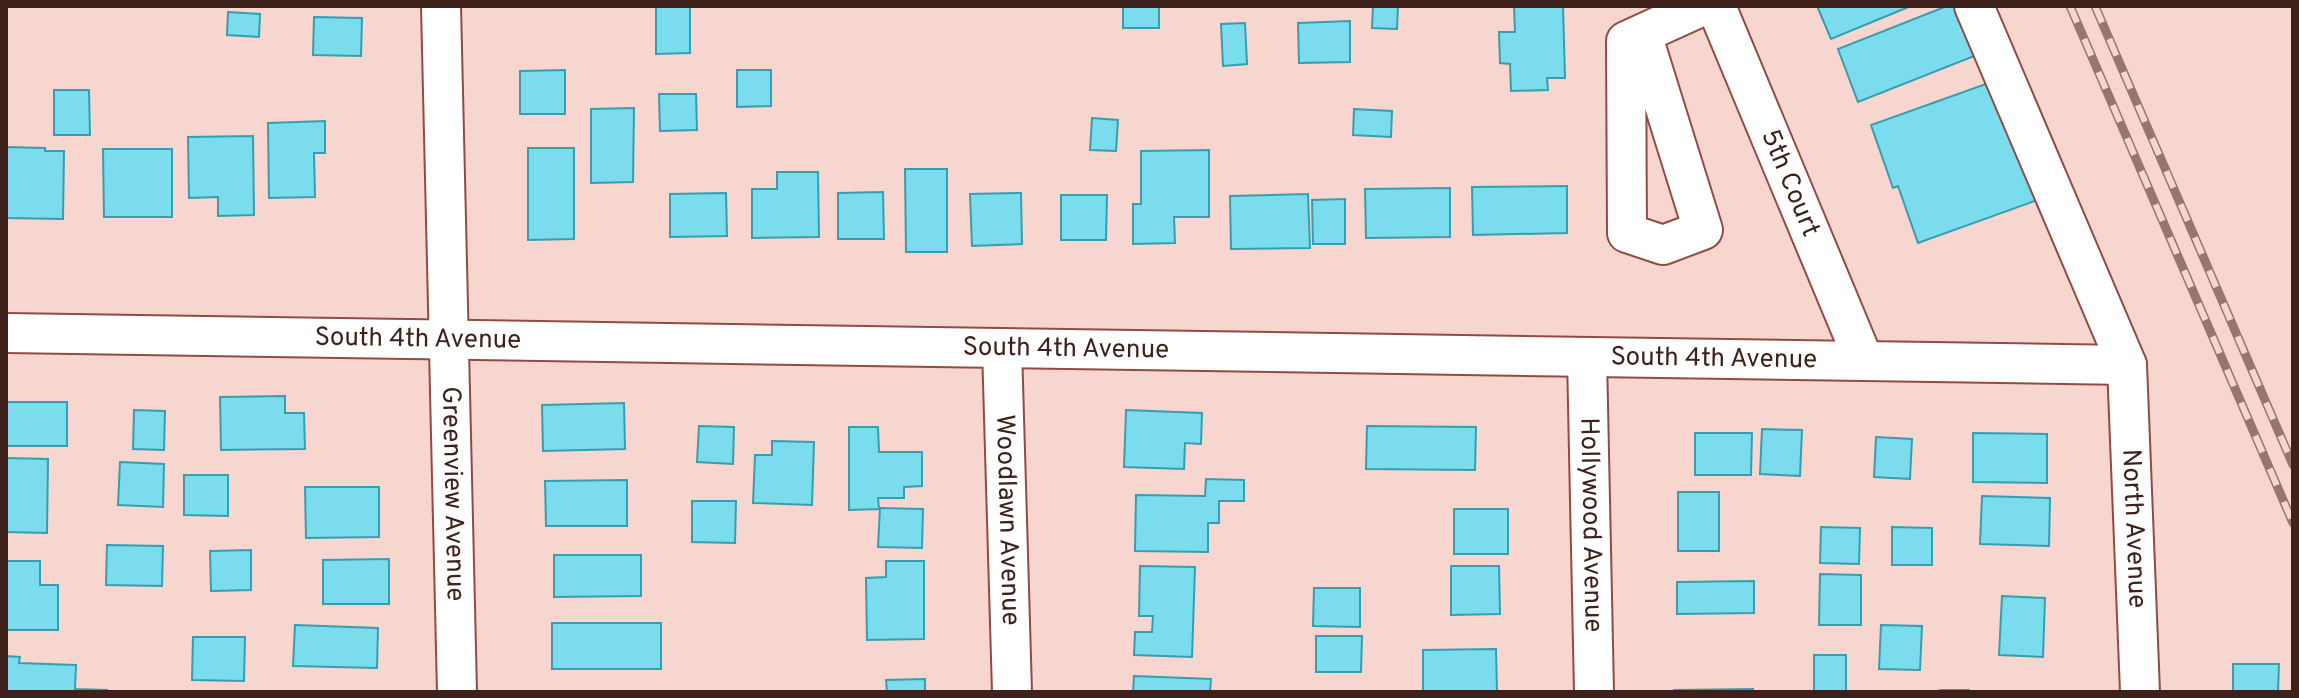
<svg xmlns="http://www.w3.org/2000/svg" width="2299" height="698" viewBox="0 0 2299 698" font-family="Overpass,sans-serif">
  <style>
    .building { fill: #7adcec; stroke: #379eaf; stroke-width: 2 }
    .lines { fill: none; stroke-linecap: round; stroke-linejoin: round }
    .minor-casing { stroke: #914c42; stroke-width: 42 }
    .minor { stroke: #fff; stroke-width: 38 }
    .rail-casing { stroke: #957670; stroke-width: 9 }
    .rail { stroke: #f7d6d0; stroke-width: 6; stroke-dasharray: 18; stroke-linecap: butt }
    .labels { text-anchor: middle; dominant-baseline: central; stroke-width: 6; stroke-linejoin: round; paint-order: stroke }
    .street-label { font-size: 26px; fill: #3f211c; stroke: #f7d6d0 }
  </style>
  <rect width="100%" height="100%" fill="#f7d6d0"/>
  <path class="building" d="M656,6H690V53L656,54Z
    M1123,6H1159V28H1123Z
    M1373,6H1398L1397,29L1372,28Z
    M1514,6H1563L1565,78H1547L1548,90L1511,91L1510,64L1500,63L1499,32H1515Z
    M1817,6H1911L1831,39Z
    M1947,6H1964L1982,53L1858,102L1838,49Z
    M228,12L260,14L259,37L227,35Z
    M314,17L362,18L361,56L313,55Z
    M1350,21V62L1299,63L1298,23Z
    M1245,23L1247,64L1223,66L1221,24Z
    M565,70V114H520V71Z
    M737,70H771V106L737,107Z
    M1997,80L2043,198L1918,243L1898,186L1893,188L1871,125Z
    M54,90H89L90,135H54Z
    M659,94H696L697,130L660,131Z
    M634,108L633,182L591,183V109Z
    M1354,109L1392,111L1391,137L1353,135Z
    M1092,118L1118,120L1116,151L1090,150Z
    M325,121V153H314L315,197L269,198L268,123Z
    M253,136L254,215L218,216V197L189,198L188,137Z
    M6,147L45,148V151H64L63,219L6,218Z
    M528,148H574V239L528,240Z
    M103,149H172V217H104Z
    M1209,150V217H1174L1175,243L1133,244V204H1141V151Z
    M905,169H947V252H906Z
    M777,172H818L819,237L752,238V189H777Z
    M1567,186V233L1473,235L1472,187Z
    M1450,188V237L1366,238L1365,189Z
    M883,192L884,239H838V193Z
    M726,193L727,236L670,237V194Z
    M1021,193L1022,244L972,246L970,194Z
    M1308,194L1310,248L1231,249L1230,196Z
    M1061,195H1107L1106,240H1061Z
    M1345,199V244H1313L1312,200Z
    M285,396V413H304L305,449L221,450L220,397Z
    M6,402H67V446H6Z
    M624,403L625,449L543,451L542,405Z
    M134,410L165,411L164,450L133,449Z
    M1126,410L1202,413L1201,444L1185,443L1184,469L1124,467Z
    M699,426L734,427L733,464L697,462Z
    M1367,426L1476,427L1475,470L1366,469Z
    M849,427H878L879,452H922V486L904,487V498H878L879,509L849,510Z
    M1762,429L1802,430L1800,476L1760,474Z
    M1695,433H1752L1751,475H1695Z
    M1973,433L2047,434V483L1973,482Z
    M1876,437L1912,439L1910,479L1874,477Z
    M772,441L814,442L812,505L753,503L755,455H772Z
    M6,458L48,459L47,533L6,532Z
    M120,462L164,464L163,507L118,505Z
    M184,475H228V516L184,515Z
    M1206,479L1244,480V501H1219V523H1208V552L1135,551L1136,495L1205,496Z
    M627,480V526H546L545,481Z
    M305,487H379V537L306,538Z
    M1678,492H1719V551H1678Z
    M1982,496L2050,498L2049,546L1980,544Z
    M692,501H736L735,543L692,542Z
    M880,508L923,509L922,548L878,547Z
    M1454,509H1508V554H1454Z
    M1821,527L1860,528L1859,564L1820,563Z
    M1892,527L1932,528V565H1892Z
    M107,545L163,546L162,586L106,585Z
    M251,550V590L211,591L210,551Z
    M554,555H641V596L554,597Z
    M389,559V604H323V560Z
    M6,561H40V585H58V630H6Z
    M886,561H924V639L867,640L866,578L886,577Z
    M1140,566L1195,567L1192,657L1134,655L1135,632H1152L1153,616H1139Z
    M1451,566H1499L1500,614L1451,615Z
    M1820,574L1861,575V625H1819Z
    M1754,581V613L1677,614V582Z
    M1314,588H1360V627L1313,626Z
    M2002,596L2045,598L2043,657L1999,655Z
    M552,623H661V669H552Z
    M295,625L378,628L377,668L293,666Z
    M1881,625L1922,626L1920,670L1879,669Z
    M1316,636H1362L1361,672H1316Z
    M193,637H245L244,681L192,680Z
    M1496,649L1497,692H1423V650Z
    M1814,655H1846V692H1814Z
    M6,656L20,657L19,663L76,665L75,689L107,690V692H6Z
    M2233,664H2279L2278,692H2233Z
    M1134,676L1211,679L1210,692H1133Z
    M925,679V692H887L886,680Z
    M1753,689V692H1674V690Z
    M1940,690H1969V692H1940Z"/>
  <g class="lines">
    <defs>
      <g id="minor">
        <path id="s1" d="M441,6L457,692"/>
        <path id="s2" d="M1716,6L1864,361"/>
        <path id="s3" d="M1974,6L2127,365L2140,692"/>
        <path d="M1642,34L1703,230L1663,245L1627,233L1626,41L1703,6"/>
        <path id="s4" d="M6,333L2127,365"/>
        <path id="s5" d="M1002,348L1012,692"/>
        <path id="s6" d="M1587,357L1594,692"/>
      </g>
    </defs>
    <use href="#minor" class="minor-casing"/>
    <use href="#minor" class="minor"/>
    <defs>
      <path id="rail" d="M2070,6L2293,523
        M2095,6L2293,465"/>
    </defs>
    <use href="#rail" class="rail-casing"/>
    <use href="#rail" class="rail"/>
  </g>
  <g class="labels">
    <g class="street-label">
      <text stroke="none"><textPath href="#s2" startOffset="192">5th Court</textPath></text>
      <text stroke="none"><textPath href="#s4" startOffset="412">South 4th Avenue</textPath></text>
      <text stroke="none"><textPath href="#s4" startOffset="1060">South 4th Avenue</textPath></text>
      <text stroke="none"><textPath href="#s4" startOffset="1708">South 4th Avenue</textPath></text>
      <text stroke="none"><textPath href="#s1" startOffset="488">Greenview Avenue</textPath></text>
      <text stroke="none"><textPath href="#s5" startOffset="172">Woodlawn Avenue</textPath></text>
      <text stroke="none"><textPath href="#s6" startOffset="168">Hollywood Avenue</textPath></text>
      <text stroke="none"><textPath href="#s3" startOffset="554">North Avenue</textPath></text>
    </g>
  </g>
  <rect width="2299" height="698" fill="none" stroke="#3f211c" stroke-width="16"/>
</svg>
